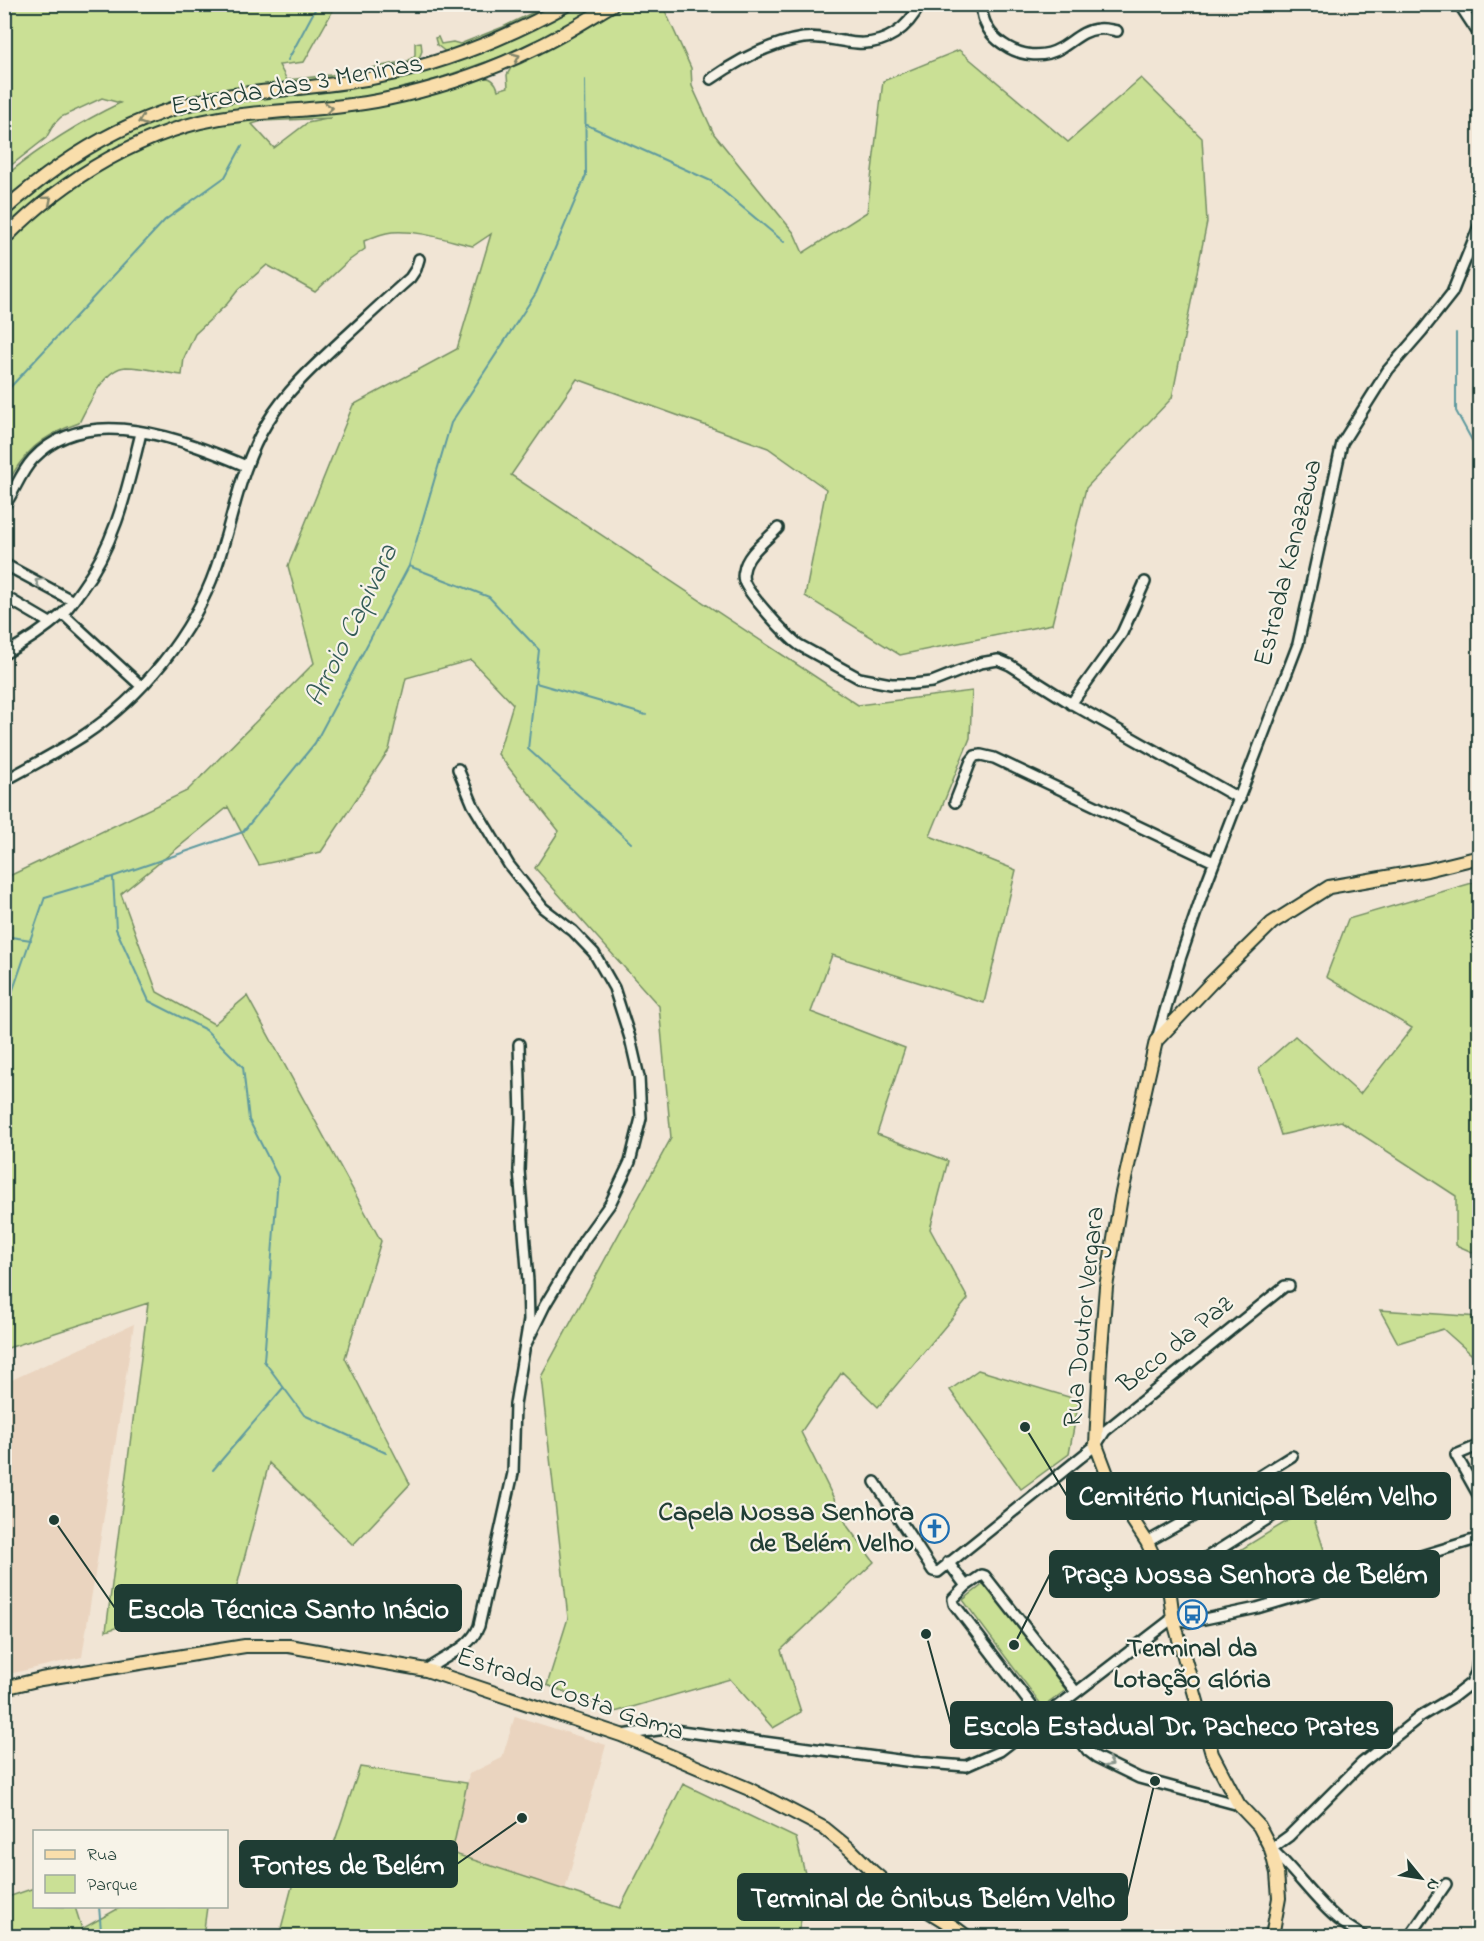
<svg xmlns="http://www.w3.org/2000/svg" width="1484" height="1941" viewBox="0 0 1484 1941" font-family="'Indie Flower',sans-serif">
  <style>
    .built { fill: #ead4bf }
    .green { fill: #cae095; stroke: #748e64; stroke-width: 1.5; fill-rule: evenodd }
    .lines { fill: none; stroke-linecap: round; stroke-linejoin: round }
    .stream { stroke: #5f9a9f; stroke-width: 2 }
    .minor-casing { stroke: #1f3d34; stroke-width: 14 }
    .major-casing { stroke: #1f3d34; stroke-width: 16 }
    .minor { stroke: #f7f3e8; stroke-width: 9 }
    .major { stroke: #f9deab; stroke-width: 12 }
    .oneway { stroke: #81856a }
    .oneway2 { stroke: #8b988e }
    .labels { text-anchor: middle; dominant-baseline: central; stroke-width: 4.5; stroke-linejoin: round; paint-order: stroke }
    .street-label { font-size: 27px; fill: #1f3d34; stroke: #f7f3e8 }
    .poi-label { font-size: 27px; font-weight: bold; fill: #1f3d34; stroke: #f7f3e8; text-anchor: end }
    .water-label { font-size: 28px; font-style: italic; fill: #345c58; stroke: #f7f3e8 }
    .leader { fill: none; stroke: #1f3d34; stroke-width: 2 }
    .callout-dot { fill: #1f3d34; stroke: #f7f3e8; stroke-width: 2 }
    .callout { fill: #1f3d34; stroke: #1f3d34; stroke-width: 2 }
    .callout-label { font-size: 28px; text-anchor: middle; font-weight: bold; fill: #fff }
  </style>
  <rect width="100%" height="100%" fill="#f1e5d5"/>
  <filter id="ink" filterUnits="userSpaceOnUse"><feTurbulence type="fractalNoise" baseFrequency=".0167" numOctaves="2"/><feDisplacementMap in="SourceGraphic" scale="12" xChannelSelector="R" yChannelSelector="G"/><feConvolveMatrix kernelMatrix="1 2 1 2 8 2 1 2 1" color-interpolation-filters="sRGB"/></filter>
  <g filter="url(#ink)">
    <path class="built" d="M134,1324L82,1657L5,1675V1383Z
      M515,1716L606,1745L565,1890L452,1853L469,1774L502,1758Z"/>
    <path class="green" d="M662,4L691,68L692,86L714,134L794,233L803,253L867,212L883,81L959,50L1068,142L1141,78L1202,138L1207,222L1172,398L1086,488L1052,624L900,655L805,596L826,489L768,448L577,379L511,475L858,705L972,691L970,738L930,836L1016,870L984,1003L832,955L811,1012L905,1048L877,1134L948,1161L930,1229L968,1299L878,1407L842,1372L801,1432L848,1527L874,1562L781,1650L801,1712L773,1728L730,1679L615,1712L547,1685L568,1618L541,1377L671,1138L659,1006L535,868L559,831L498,754L513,704L471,660L406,678L389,750L321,852L259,865L228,807L121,894L157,992L214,1024L247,996L381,1241L345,1358L410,1484L353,1545L269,1463L236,1590L106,1631L148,1303L5,1349V878L187,791L314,663L288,566L353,405L457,349L491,234L473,246C447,240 419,230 392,232C383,233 373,237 364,241L365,249L347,262L315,292L267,265L239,289L227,304L195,334L184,358L182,375C164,373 144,367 126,367C104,368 88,406 79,423C42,435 22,453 5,488V246L35,216L102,168L160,140L219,123L323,112L345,113L385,106L428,96L483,78C491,77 496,82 498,90L508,87L507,75L512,66L571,37L626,5ZM332,118L307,123L274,148L252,124L262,121Z
      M5,5H336L304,62L279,65L287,80L339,74L408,61L415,55V43L421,42L422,51L418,61L401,68L158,109L5,204V176C41,147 78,123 120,103L102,98L61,117L54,124L46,138L5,170Z
      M548,5H560L521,25L447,53L437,45L435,38L438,37L441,44L453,42L460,44L503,27Z
      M577,5H600L535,41L500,57L437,79L379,94L343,100L246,110L141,138L5,233V217L47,178L115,137L182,110L486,50L520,35Z
      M1479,881H1480L1479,1255L1456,1245V1196L1341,1121L1281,1135L1259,1068L1295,1036L1360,1094L1412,1028L1326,977L1348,919Z
      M1380,1310L1479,1317V1361L1443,1329L1398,1343Z
      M978,1370L1079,1400L1069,1454L1021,1489L950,1390Z
      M1310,1507L1330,1568L1283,1594L1247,1592L1232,1555Z
      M985,1583L1066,1690L1043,1707L963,1600Z
      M360,1767L467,1783L452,1853L620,1908L683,1784L796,1838L809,1889L797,1936H279L295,1875L326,1867Z
      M34,1888V1906L75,1907L82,1929L121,1907H207L203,1936H5V1898Z"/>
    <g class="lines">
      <path class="stream" d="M288,60L318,4
        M587,125L711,181L784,242
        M1456,333V411L1480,455
        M4,394L165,220L225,177L242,146
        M409,566L489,597L539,650L528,749L631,843
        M536,683L646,715
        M113,878L116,929L149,1001L206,1030L243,1067L249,1120L278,1177L264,1361L304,1415L386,1453
        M4,936L31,940
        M4,1016L45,897L112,877L243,832L315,743L409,566L451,423L536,293L586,175L585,80
        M213,1470L283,1388
        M97,1936L101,1931L99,1906"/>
      <defs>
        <path id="minor" d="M981,4C982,21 989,35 1003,44C1020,56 1042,59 1061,48C1073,41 1083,30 1098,29C1105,28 1111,30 1117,31
          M1459,4L1480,36
          M711,79C737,61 771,43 803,38C822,35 839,42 857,43C885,45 908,29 920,4
          M4,506C15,491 20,473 33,459C87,401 185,440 246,466
          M778,528C767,540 746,554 744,571C743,574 743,578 744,581C748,594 787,636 799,645L859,678L891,684H913L932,682L980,663L998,660L1010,665L1067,701L1240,799
          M4,564L73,601
          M4,596L50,623
          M63,614L141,686
          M4,654C24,643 44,630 61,615C69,608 75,598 81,590C116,543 127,489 141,433
          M1071,704L1122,633L1145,582
          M458,769L473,805L509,865L543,908L573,931L594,953L614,988L630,1038L639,1077L641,1118L630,1162L610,1204L584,1240L545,1305L525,1346
          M4,781C31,766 58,752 83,736C142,697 193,634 216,568C233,519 240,467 267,423C287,390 315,365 343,339C365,319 387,298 410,278L416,269L419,259
          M955,802L971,761L975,756L981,755L994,758L1214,862
          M1157,1039L1180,959L1203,892L1298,644L1342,443L1388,370L1422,331L1452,293L1480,224
          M1480,1445L1456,1455L1480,1498
          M875,1482L933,1571L938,1572L1096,1445L1105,1431L1285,1286H1289
          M1147,1542L1215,1504L1292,1456
          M948,1562L966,1586L953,1599L954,1604L1041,1718
          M1166,1583L1320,1486
          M966,1586L982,1575L985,1576L1076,1692
          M426,1670C446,1655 470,1649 479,1626L513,1473L515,1404L529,1320L528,1281L519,1170L521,1118L519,1044
          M1056,1707L1088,1751L1096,1757L1139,1778L1239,1805
          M621,1735L666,1729L913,1762L966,1766L1000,1751L1173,1618L1190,1622L1257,1608L1341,1583L1375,1570L1480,1538
          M1363,1936C1355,1931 1347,1926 1339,1920C1314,1900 1296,1871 1271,1849L1289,1836L1362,1763L1421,1716L1453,1697L1471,1683L1476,1673L1480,1649
          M1410,1936L1446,1884"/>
        <path id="major" d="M4,210C69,152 146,107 233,95C281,89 330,87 377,77C446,63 507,38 568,4
          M4,239C64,178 147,127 233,116C284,109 336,110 387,99C439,88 490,71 538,47C564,35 588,19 613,4
          M4,1688L41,1679L245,1646H289L426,1670L621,1735L749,1789L824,1828L851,1850L872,1871L894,1890L954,1927L966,1936
          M1272,1936L1279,1898L1277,1873L1271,1849L1259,1826L1239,1805L1212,1754L1173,1618L1170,1595L1166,1583L1147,1542L1113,1490L1096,1445L1100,1361L1106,1287L1121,1197L1156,1041L1211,983L1272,923L1329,887L1427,870L1480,857"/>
      </defs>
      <use href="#minor" class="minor-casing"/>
      <use href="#major" class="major-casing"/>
      <use href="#minor" class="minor"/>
      <use href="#major" class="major"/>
    </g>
    <defs><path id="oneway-chevron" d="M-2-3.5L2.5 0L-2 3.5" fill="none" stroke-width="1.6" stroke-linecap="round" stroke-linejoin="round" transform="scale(1.5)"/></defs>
    <g class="oneway">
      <use href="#oneway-chevron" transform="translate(516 57) rotate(-24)"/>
      <use href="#oneway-chevron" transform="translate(329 108) rotate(-4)"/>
      <use href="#oneway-chevron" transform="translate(142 121) rotate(160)"/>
      <use href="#oneway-chevron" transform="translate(48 200) rotate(-40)"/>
    </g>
    <g class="oneway2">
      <use href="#oneway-chevron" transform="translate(39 582) rotate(-152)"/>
      <use href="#oneway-chevron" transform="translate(1109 1763) rotate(26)"/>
    </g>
  </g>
  <defs>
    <symbol id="church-ring" viewBox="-11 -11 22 22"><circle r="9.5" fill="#f7f3e8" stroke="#1f6fb2" stroke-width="1.5"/><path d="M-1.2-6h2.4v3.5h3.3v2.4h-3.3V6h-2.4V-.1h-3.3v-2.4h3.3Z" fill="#1f6fb2"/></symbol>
    <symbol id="bus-ring" viewBox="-11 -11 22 22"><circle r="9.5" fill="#f7f3e8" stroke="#1f6fb2" stroke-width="1.5"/><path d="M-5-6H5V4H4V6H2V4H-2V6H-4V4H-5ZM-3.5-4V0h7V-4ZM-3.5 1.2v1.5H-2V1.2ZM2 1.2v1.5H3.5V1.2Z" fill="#1f6fb2"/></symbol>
  </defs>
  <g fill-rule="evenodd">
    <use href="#church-ring" x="918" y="1512" width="33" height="33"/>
    <use href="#bus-ring" x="1176" y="1598" width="33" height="33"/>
  </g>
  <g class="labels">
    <g class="street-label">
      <text transform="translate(297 86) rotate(-10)">Estrada das 3 Meninas</text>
      <text transform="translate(1289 563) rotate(-76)">Estrada Kanazawa</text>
      <text transform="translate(1085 1317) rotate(-84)">Rua Doutor Vergara</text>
      <text transform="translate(1176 1345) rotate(-39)">Beco da Paz</text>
      <text transform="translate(570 1695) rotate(19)">Estrada Costa Gama</text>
    </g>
    <g class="poi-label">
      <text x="914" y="1513">Capela Nossa Senhora<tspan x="914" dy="31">de Belém Velho</tspan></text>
      <text x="1192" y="1649" text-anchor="middle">Terminal da<tspan x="1192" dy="31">Lotação Glória</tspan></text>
    </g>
    <g class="water-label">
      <text transform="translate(353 626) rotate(-64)">Arroio Capivara</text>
    </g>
  </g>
  <path class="leader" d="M1025 1427L1067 1496M1014 1645L1050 1574M54 1520L115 1608M926 1634L951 1725M522 1818L457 1864M1155 1781L1127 1897"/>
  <g class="callout-dot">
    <circle cx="1025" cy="1427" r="6"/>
    <circle cx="1014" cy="1645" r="6"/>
    <circle cx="54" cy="1520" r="6"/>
    <circle cx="926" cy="1634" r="6"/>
    <circle cx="522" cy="1818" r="6"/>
    <circle cx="1155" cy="1781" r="6"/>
  </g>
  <g class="callout">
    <rect x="1067" y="1473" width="383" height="46" rx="6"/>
    <rect x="1050" y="1551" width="389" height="46" rx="6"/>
    <rect x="115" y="1585" width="346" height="46" rx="6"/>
    <rect x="951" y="1702" width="441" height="46" rx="6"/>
    <rect x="240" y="1841" width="217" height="46" rx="6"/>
    <rect x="738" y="1874" width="389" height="46" rx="6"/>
  </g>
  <g class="callout-label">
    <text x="1258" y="1505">Cemitério Municipal Belém Velho</text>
    <text x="1245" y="1583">Praça Nossa Senhora de Belém</text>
    <text x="288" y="1618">Escola Técnica Santo Inácio</text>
    <text x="1171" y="1735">Escola Estadual Dr. Pacheco Prates</text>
    <text x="348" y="1874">Fontes de Belém</text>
    <text x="933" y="1907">Terminal de Ônibus Belém Velho</text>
  </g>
  <rect width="1484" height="1941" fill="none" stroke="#f7f3e8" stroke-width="24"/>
  <rect x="12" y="12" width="1460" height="1917" fill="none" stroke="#1f3d34" stroke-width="2" filter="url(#ink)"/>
  <rect x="33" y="1830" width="195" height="78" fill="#f7f3e8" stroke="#a1aaa0" stroke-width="1.5"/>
  <rect x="45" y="1850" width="30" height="9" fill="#f9deab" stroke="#a1aaa0" stroke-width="1.5"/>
  <text x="87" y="1860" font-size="18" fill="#1f3d34">Rua</text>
  <rect x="45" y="1875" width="30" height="18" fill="#cae095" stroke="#a1aaa0" stroke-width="1.5"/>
  <text x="87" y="1890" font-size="18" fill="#1f3d34">Parque</text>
  <g transform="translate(1421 1878) rotate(120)" stroke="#f7f3e8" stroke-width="4.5" paint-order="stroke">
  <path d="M0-4.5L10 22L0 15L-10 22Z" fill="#1f3d34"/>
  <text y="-9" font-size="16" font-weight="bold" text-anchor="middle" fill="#1f3d34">N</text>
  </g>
</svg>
